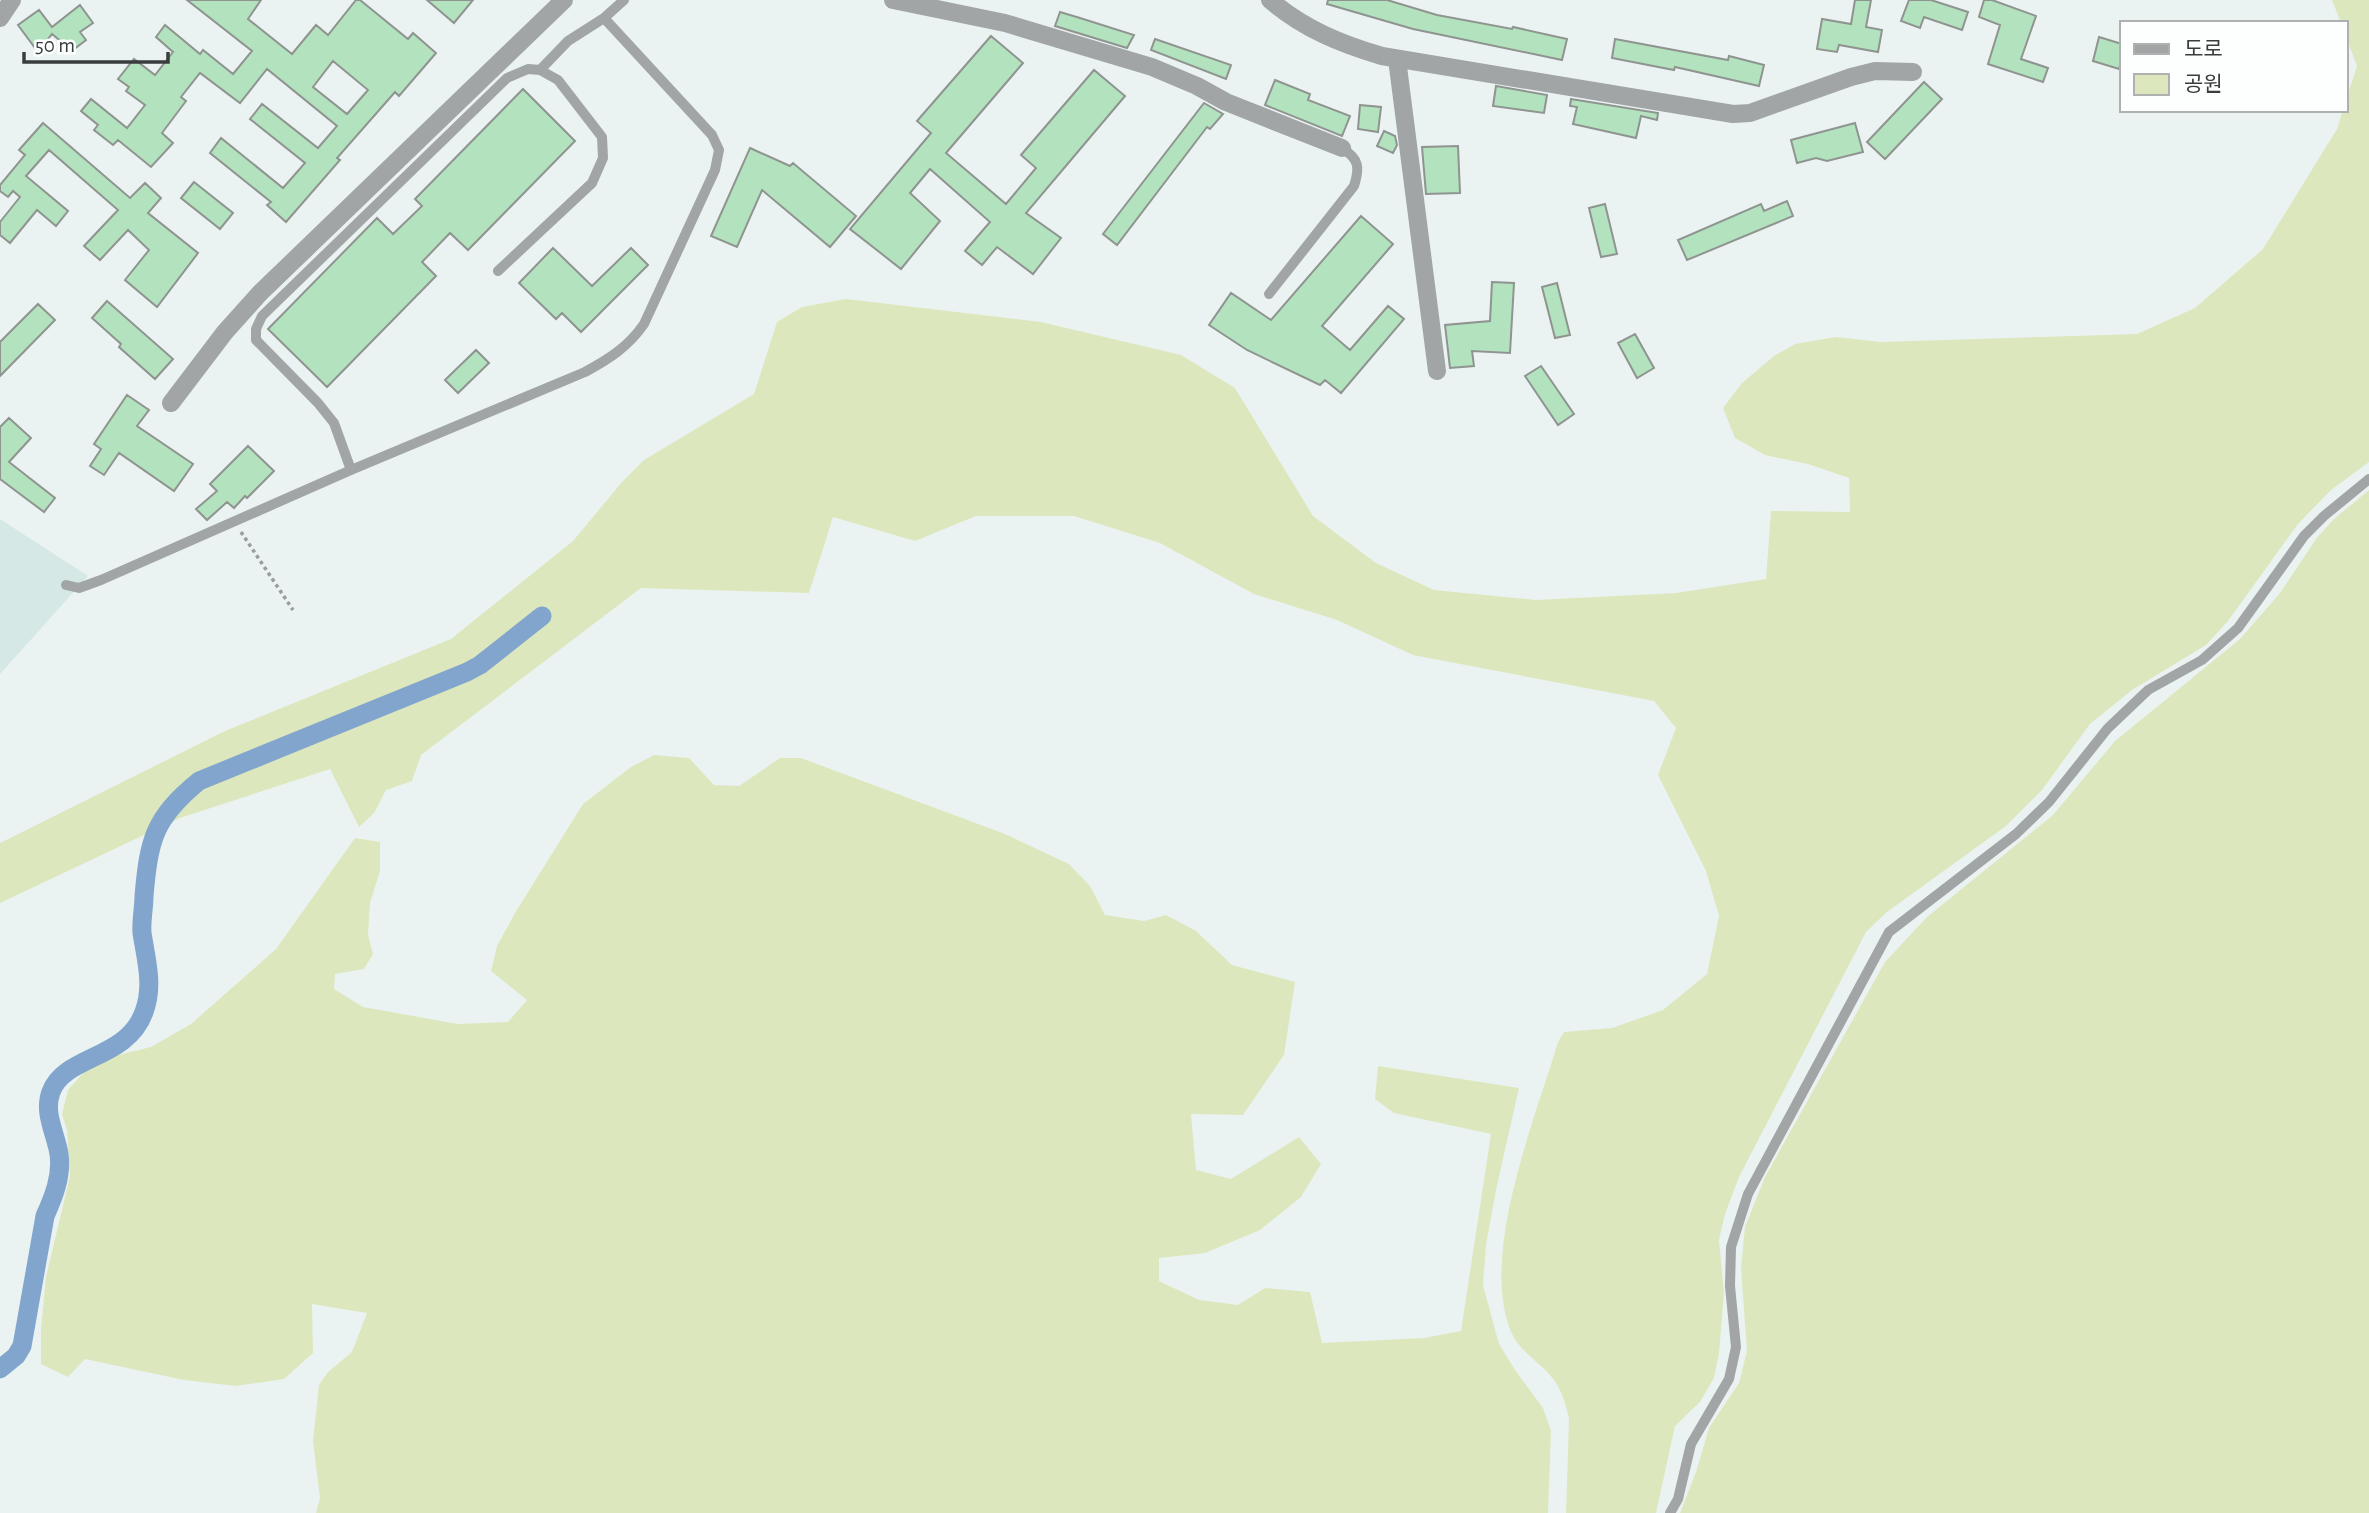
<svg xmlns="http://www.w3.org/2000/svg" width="2369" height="1513" viewBox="0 0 2369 1513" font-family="'Alegreya Sans','Noto Sans KR',sans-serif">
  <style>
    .built { fill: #d6e8e5 }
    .green { fill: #dde7be }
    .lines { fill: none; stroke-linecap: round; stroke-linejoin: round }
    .canal { stroke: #82a5ce; stroke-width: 19 }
    .building { fill: #b2e3be; stroke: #8f9490; stroke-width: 2; fill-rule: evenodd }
    .path { stroke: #979d9c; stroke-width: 3.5; stroke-dasharray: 3.5 3.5; stroke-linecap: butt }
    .lane { stroke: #a1a5a6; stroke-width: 10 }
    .street { stroke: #a1a5a6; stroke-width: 18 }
  </style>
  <rect width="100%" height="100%" fill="#ebf3f2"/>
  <path class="built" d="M0,519L88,576L0,674Z"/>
  <path class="green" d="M2332,0H2369V462L2331,490L2298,524L2228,621L2206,645L2132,690L2090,724L2042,790L2006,826L1887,912L1866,932L1739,1177L1725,1214L1719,1240L1724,1293L1719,1353L1714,1378L1700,1402L1675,1426L1656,1513H1566L1569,1419C1566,1405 1562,1391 1554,1380C1541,1363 1519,1351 1511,1332C1479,1254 1535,1120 1558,1042L1564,1032L1612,1028L1663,1010L1707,974L1719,916L1706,871L1658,775L1676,728L1654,701L1413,655L1337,620L1254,594L1160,543L1074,516H976L915,541L833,517L809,593L641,588L421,755L412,781L386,790L374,813L359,827L330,769L180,818L0,903V843L225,731L451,639L573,541L622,482L644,460L754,394L777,322L802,307L846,299L1041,322L1181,355L1235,388L1313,516L1376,563L1434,590L1536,600L1676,593L1766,579L1771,511L1850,512L1849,478L1808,464L1765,455L1735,438L1723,408L1742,383L1774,356L1795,344L1836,337L1881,342L2137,334L2195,308L2263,249L2337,129L2343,110H2346V100L2357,66L2346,37V23H2341Z
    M2369,490V1513H1680L1696,1472L1709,1428L1739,1383L1747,1351L1741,1268L1745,1227L1765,1177L1885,962L1927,917L2053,815L2115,741L2240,639L2280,593L2316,539L2334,519Z
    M654,755L689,758L714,785L739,786L780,758H801L1005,834L1069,864L1090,886L1105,915L1144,921L1166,915L1196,931L1232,965L1295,982L1284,1055L1243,1115L1191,1114L1196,1170L1231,1179L1299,1137L1321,1164L1301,1197L1260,1230L1205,1253L1159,1258V1281L1199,1300L1238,1305L1265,1288L1310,1292L1322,1343L1424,1338L1461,1331L1491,1134L1394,1113L1375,1099L1378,1066L1519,1088L1496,1190L1486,1245L1483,1285L1499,1344L1515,1370L1543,1408L1551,1431L1548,1513H316L320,1498L313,1441L319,1385L328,1372L352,1352L367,1313L312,1304L313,1353L284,1379L236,1386L184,1380L85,1359L68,1377L41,1364V1329L46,1277L70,1176L67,1130L62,1114L68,1090L84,1072L106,1058L151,1047L191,1024L276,949L355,838L380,842V871L370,903L368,935L373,954L364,969L335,974L334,989L363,1007L458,1024L508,1022L527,1000L491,971L497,946L515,913L583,804L631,767Z"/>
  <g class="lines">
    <path class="canal" d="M0,1369L16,1356L22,1346L45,1216C54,1196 62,1176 59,1154C56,1134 43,1113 51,1092C64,1055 127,1060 144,1012C154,986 146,959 142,933C141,921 144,908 144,896C149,839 154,818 199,781L467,672L480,665L542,616"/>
  </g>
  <path class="building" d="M187,0H261L248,19L292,54L316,25L328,35L356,0H360L408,39L413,33L436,53L399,96L395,92L337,158L340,160L286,222L267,205L271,202L210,153L221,138L283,188L305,163L250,119L262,104L318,148L337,126L267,69L240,103L200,73L181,97L186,101L162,133L173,143L151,167L118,140L113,145L94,130L98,125L81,111L91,99L127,128L145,105L126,91L129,87L118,79L134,59L155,75L173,52L156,37L165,25L200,54L203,50L233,74L252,51ZM333,61L368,90L347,114L313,87Z
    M427,0H473L454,23Z
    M1328,0H1387L1437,15L1512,29L1513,27L1567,39L1562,60L1413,29L1327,4Z
    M1855,0H1871L1866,27L1882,30L1878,52L1839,45L1837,52L1817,49L1822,19L1851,24Z
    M1909,0H1931L1968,12L1962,30L1924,17L1920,28L1901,21Z
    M1984,0H1992L2036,16L2021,59L2048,68L2043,82L1988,64L2000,25L1979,17Z
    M80,5L93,23L80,32L86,40L73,50L67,42L64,44L52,34L38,52L18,25L39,10L52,27Z
    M1060,12L1080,18L1134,35L1127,48L1055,26Z
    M991,36L1023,63L946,153L1006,204L1036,168L1021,155L1094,70L1125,96L1026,213L1061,238L1033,274L997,247L982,265L965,251L990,222L930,169L910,193L940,221L901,269L850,229L931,133L917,121Z
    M2099,37L2122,44V58L2119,69L2093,61Z
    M1155,39L1231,65L1226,79L1151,50Z
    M1615,39L1728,60L1729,56L1764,65L1759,86L1675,67L1674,70L1612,58Z
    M1275,80L1310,94L1308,100L1350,116L1342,136L1265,105Z
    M1924,82L1942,99L1885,159L1867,142Z
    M1496,86L1547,95L1544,113L1493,106Z
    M523,89L575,141L468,250L450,233L422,262L436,276L327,387L268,329L377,218L393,234L422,206L415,199Z
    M1571,99L1658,113L1657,120L1641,116L1636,138L1573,124L1577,107L1570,106Z
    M1204,103L1223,114L1210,129L1207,127L1117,245L1103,234Z
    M1360,105L1381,107L1378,132L1358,129Z
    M43,123L130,198L145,183L161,198L148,213L198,253L157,307L125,280L149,250L128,230L100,260L84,246L118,210L49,150L26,176L68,211L56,226L37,210L10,243L0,235V222L20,197L13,191L8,197L0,191V185L25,155L19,150Z
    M1855,123L1863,152L1827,161L1816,158L1797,163L1791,140Z
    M1384,131L1395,136L1397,145L1393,153L1377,146Z
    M1458,146L1460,193L1426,194L1422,147Z
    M750,148L790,166L793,163L856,216L830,247L762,190L737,247L711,236Z
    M194,182L233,213L220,229L181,198Z
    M1787,201L1793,216L1687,260L1678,240L1761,204L1764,211Z
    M1605,204L1617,254L1601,257L1589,208Z
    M1361,216L1393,244L1322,326L1350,350L1388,306L1404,319L1341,393L1325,380L1320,385L1247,350L1209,325L1231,293L1271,320Z
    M553,248L592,286L631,248L648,265L581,332L562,313L556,319L519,283Z
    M1492,282L1514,283L1510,353L1472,351L1474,366L1450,368L1445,325L1490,321Z
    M1557,283L1570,335L1555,338L1542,287Z
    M107,301L173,359L155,379L119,347L121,344L92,318Z
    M38,304L55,320L0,376V342Z
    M1635,334L1654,368L1637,378L1618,343Z
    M476,350L489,363L458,393L445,380Z
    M1541,366L1574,414L1558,425L1525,376Z
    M127,395L149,410L137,426L193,464L174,491L119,453L104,475L90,466L101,449L94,444Z
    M9,418L31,438L9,462L55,498L44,512L0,479V427Z
    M248,446L274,471L247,498L245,496L234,508L227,502L207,520L196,509L217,491L210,484Z"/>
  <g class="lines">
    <path class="path" d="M241,532L293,610"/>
    <path class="lane" d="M540,70L568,41L604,18L624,0
      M1269,294L1354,186C1360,167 1359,159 1342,148
      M351,470L334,423L318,403L256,340V329L262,316L507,78L528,69L540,70L558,80L602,137L603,158L592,183L498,271
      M66,585L79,588L101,580L351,470L585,372C609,359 628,347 644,324L715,170L719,150L712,135L604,18
      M1670,1513L1678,1499L1691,1444L1729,1379L1736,1347L1730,1286L1731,1247L1748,1194L1889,932L2016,834L2049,802L2108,728L2148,690L2202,660L2238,628L2304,536L2324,516L2369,479"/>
    <path class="street" d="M893,0L1005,23L1152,67L1197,86L1226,102L1342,148
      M1270,0C1304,29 1341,44 1382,56L1733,114L1750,113L1851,77L1875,71L1913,72
      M0,18L12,0
      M1397,59L1437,371
      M171,403L225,332L260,293L564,0"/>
  </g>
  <rect x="2120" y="21" width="228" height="91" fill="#fdffff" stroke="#afb1b1" stroke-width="2"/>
  <rect x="2134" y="44" width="35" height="10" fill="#a1a5a6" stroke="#afb1b1" stroke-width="2"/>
  <text x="2184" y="56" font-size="21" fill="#3a3d3d">도로</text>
  <rect x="2134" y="74" width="35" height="21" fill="#dde7be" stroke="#afb1b1" stroke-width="2"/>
  <text x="2184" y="91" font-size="21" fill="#3a3d3d">공원</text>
  <path d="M24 52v10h144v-10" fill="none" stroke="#3a3d3d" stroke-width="3.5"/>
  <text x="35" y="52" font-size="21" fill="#3a3d3d" stroke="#fdffff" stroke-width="5" paint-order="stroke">50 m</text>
</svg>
